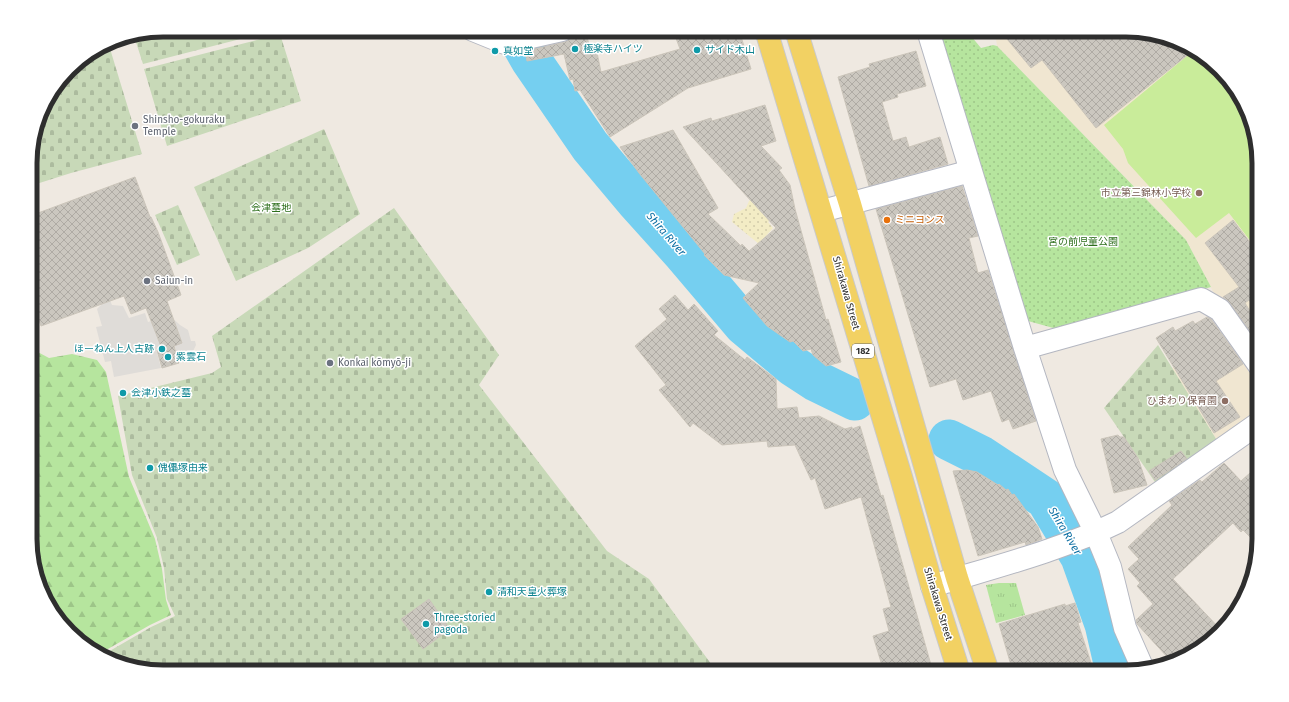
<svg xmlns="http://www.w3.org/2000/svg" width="1289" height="702" viewBox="0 0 1289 702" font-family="'Fira Sans','Noto Sans JP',sans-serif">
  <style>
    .education { fill: #f0e6d1 }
    .grass { fill: url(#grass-tufts) }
    .forest { fill: url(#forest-firs) }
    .sand { fill: url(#sand-dots) }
    .cemetery { fill: url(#cemetery-stones) }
    .park { fill: url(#park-dots) }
    .pitch { fill: #c9ec9a }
    .plaza { fill: #dfdcd8 }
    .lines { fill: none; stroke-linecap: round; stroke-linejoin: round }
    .river { stroke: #75cff0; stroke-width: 41 }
    .building { fill: url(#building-cross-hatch); stroke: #cbc5ba }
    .street-casing { stroke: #b4b7c1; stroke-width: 24 }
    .primary-casing { stroke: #c9c9c9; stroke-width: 24 }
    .street { stroke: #fff; stroke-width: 22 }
    .primary { stroke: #f2d163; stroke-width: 22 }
    .culture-dot { fill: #0f9aa8; stroke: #fff; stroke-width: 1.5 }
    .worship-dot { fill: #6b7280; stroke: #fff; stroke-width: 1.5 }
    .education-dot { fill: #8d6e63; stroke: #fff; stroke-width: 1.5 }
    .food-dot { fill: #e8710a; stroke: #fff; stroke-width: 1.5 }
    .labels { text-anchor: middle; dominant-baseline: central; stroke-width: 3; stroke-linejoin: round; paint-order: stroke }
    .shield { fill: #fff; stroke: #6d6d6d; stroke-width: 1 }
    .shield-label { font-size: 9px; font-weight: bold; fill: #2e2e2e }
    .culture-label { font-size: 10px; fill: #0d838f; stroke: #fff; text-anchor: start }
    .worship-label { font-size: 10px; fill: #5b616d; stroke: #fff; text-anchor: start }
    .education-label { font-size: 10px; fill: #785e54; stroke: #fff; text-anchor: end }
    .park-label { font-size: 10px; fill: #2c6e1b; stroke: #fff }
    .food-label { font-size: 10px; fill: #c56008; stroke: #fff; text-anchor: start }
    .street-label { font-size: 10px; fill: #2e2e2e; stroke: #fff }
    .water-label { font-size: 11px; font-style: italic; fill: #0d6fa3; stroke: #fff }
    .rim { fill: none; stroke: #2e2e2e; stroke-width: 5 }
  </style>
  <defs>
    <pattern id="grass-tufts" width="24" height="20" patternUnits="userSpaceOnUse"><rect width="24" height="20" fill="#b6e59e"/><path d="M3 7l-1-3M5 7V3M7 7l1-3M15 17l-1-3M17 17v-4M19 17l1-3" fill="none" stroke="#9dc588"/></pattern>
    <pattern id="forest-firs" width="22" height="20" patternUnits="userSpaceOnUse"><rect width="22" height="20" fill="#b6e59e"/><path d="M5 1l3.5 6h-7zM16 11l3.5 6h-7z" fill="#9dc588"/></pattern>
    <pattern id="sand-dots" width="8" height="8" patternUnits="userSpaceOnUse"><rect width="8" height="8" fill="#f3ecc5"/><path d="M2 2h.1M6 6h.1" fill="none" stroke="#d1cbaa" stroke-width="1.8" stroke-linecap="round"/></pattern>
    <pattern id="cemetery-stones" width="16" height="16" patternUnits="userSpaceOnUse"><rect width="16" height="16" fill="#c8d9b8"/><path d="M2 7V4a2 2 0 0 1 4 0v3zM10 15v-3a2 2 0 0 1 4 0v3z" fill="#acbb9e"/></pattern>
    <pattern id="park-dots" width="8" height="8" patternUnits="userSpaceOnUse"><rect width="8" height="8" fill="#b6e59e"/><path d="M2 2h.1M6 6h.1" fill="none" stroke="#9dc588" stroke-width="1.8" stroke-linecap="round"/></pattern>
    <pattern id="building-cross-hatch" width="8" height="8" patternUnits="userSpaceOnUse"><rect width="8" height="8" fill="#cbc7bf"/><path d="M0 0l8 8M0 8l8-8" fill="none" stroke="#afaba4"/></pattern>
  </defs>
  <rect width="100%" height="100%" fill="#efe9e1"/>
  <path class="education" d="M1005,30H1126L1185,44L1237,89L1258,146V352L1218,301L1186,240L997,46L996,39Z
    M1224,335L1259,387V414L1218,442L1172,368Z"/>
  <path class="grass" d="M999,583H1016L1025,615L996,623L986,585Z"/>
  <path class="forest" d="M31,341L34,350L49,358L72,354L97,360L106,372L129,477L155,539L162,569L166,600L171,615L150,625L99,654L60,620L61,615L45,593L31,557Z"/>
  <path class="sand" d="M755,195L773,218L768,222L773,228L759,244L732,222L734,214L746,208L749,201Z"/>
  <path class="cemetery" d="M163,30H276L143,64L134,36Z
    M280,34L301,101L167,146L144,69Z
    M108,42L142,154L71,173L30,186V154L44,104L75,63Z
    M324,129L360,214L308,248L236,281L194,187Z
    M178,205L200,255L177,265L155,215Z
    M394,208L499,355L479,385L607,551L649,579L717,672H163L104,658L101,656L151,627L175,616L167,599L164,568L157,538L132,475L118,396L212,373L221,367L212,336Z
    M1158,345L1218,442L1157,485L1104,408Z"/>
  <path class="park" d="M943,30H966L981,48L993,45L997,46L1186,240L1211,287L1057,329L1028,321L941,36Z"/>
  <path class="pitch" d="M1193,51L1237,89L1258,146V251L1229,213L1196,238L1128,163L1123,149L1104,125Z"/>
  <path class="plaza" d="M109,298L112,305L123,306L129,318L145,313L148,322L161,318L168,314L180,325L188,330L191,341H195L196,345L193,351L188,352L183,362L180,363L174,344L156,349L161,368L114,377L111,361L105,362L96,327L102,326L97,309L101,305L100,303Z"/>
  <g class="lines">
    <path class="river" d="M514,30L531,60L590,146L637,202L682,252L744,325L793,366L816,381L855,400
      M949,440L981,456L1046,499L1081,557L1105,624L1116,672"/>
  </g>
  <path class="building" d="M673,30H705L708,38L731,30H739L751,69L688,88L610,137L580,90L575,91L573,79L570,80L564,54L527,61L525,51L565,42L570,39L573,34L586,32L589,45L595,43L601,72L680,49Z
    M1018,30H1126L1182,43L1190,53L1096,128L1042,60L1031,68L1007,39Z
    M916,51L926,86L897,94L898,97L882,102L893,141L906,137L909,147L940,137L948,164L869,186L838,77L870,67L869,64Z
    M765,105L776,141L761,146L782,168L779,170L790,185L795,209L826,320L828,319L841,362L826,366L813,355L811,349L803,351L793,341L790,342L767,326L743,298L759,283L724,275L704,255L705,254L639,173L620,147L673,130L718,208L708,214L741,246L742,244L749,251L776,228L683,127L711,118L712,121Z
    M135,177L150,217H151L158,232L181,295L167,301L182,343L174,346L179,363L162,368L157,350L162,349L146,308L131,314L124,296L41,326L39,320L38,321L31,300L30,216Z
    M962,186L978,236L969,238L978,273L988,270L1036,421L1013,429L1009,419L1002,422L991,391L963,400L956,379L930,387L876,209Z
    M1233,220L1258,253V312L1249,300L1245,303L1258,324V343L1230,303L1223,297L1239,287L1205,243Z
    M675,295L688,310L694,304L718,331L714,335L745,360L747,357L776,379L777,409L797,407L799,418L819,416L845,429L852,427V429L860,426L881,496L883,495L933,672H884L873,636L889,631L883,609L891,607L861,497L825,509L815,478L811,480L795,445L768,447L767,441L722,445L693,423L690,427L659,390L666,385L635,346L667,319L659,309Z
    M1207,317L1211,319L1243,364L1216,381L1240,417L1214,433L1156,338L1173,327L1175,331L1193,321L1195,324Z
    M1118,435L1120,437H1124L1138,458L1147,485L1114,493L1101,439Z
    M1181,451L1187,459L1155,480L1149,471Z
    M1224,463L1241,481L1259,465V540L1258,545L1243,530L1241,532L1233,523L1173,579L1219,628L1200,650L1170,660L1137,624L1136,620L1153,604L1137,586L1140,583L1128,569L1139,559L1128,547L1172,505L1169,501L1200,480L1202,482Z
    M967,470L977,472L998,485L999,484L1006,490L1008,489L1012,495L1014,494L1038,527L1042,539L1026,545L1025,542L978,556L953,471Z
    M429,599L450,629L423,649L401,619Z
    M1075,603L1081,622L1078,623L1094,672H1013L999,624L1065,604V606Z"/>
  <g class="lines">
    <defs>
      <path id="street" d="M473,30L505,43L562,30
        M930,30V37L1025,348L1065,470L1096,533L1110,567L1125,628L1143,669
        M822,211L971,171
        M1025,348L1201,299L1220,310L1259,365
        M932,586C994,567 1059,551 1118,522L1259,423"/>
      <path id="primary" d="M766,30L901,477L932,586L959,672
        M796,30L850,204L957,578L988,672"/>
    </defs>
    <use href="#street" class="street-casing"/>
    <use href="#primary" class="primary-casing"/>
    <use href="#street" class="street"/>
    <use href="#primary" class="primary"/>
  </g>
  <g class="culture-dot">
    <circle cx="575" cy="49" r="4"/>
    <circle cx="697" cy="50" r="4"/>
    <circle cx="495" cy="51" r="4"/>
    <circle cx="162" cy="349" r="4"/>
    <circle cx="168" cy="357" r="4"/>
    <circle cx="123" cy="393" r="4"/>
    <circle cx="150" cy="468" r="4"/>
    <circle cx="489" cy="592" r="4"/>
    <circle cx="426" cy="624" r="4"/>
  </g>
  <g class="worship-dot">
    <circle cx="135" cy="126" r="4"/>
    <circle cx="147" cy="281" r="4"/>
    <circle cx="330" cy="363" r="4"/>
  </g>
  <g class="education-dot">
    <circle cx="1199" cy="193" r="4"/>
    <circle cx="1225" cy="401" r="4"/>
  </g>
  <circle class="food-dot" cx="887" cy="220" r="4"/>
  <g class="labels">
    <rect class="shield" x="852" y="344" width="22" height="14" rx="3"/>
    <g class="shield-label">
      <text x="863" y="351">182</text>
    </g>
    <g class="culture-label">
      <text x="583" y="49">極楽寺ハイツ</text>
      <text x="705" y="50">サイド木山</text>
      <text x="503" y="51">真如堂</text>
      <text x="154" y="349" text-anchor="end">ほーねん上人古跡</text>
      <text x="176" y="357">紫雲石</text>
      <text x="131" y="393">会津小鉄之墓</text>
      <text x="158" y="468">傀儡塚由来</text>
      <text x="497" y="592">清和天皇火葬塚</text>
      <text x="434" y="618">Three-storied<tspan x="434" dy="12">pagoda</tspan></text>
    </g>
    <g class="worship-label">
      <text x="143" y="120">Shinsho-gokuraku<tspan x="143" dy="12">Temple</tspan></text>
      <text x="155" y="281">Saiun-in</text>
      <text x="338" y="363">Konkai kōmyō-ji</text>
    </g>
    <g class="education-label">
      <text x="1191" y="193">市立第三錦林小学校</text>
      <text x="1217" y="401">ひまわり保育園</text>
    </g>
    <g class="park-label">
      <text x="271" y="208">会津墓地</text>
      <text x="1083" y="242">宮の前児童公園</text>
    </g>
    <g class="food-label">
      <text x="895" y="220">ミニヨンス</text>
    </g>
    <g class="street-label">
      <text transform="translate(846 293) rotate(74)">Shirakawa Street</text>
      <text transform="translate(938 604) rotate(73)">Shirakawa Street</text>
    </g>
    <g class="water-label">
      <text transform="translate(666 234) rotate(49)">Shira River</text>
      <text transform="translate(1065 531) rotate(59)">Shira River</text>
    </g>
  </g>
  <path d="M0 0H1289V702H0ZM163 37H1126A126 126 0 0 1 1252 163V539A126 126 0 0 1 1126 665H163A126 126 0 0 1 37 539V163A126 126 0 0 1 163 37Z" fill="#fff" fill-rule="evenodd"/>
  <path class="rim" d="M163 37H1126A126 126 0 0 1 1252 163V539A126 126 0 0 1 1126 665H163A126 126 0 0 1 37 539V163A126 126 0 0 1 163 37Z"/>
</svg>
